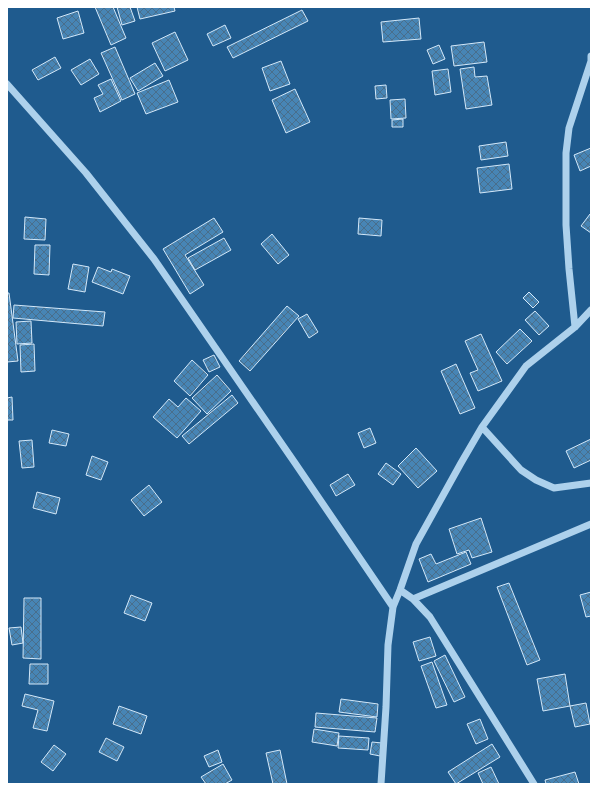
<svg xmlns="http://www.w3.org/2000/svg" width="598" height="791" viewBox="0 0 598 791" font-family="'DM Sans',sans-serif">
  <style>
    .building { fill: url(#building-cross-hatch); stroke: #d3e8f9 }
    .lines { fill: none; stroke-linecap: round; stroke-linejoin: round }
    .minor { stroke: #add1ec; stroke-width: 7 }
  </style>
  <defs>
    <pattern id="building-cross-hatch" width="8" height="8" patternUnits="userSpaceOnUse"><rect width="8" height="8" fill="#4785b5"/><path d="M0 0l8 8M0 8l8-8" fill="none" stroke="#496e8b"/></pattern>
  </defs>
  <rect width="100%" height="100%" fill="#1f5b8e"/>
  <path class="building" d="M95,7H113L126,38L111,45Z
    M117,7H130L135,21L122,25Z
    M137,7H174L175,11L140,19Z
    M302,10L308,21L233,58L227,47Z
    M78,11L84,33L63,39L57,18Z
    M419,18L421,39L383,42L381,22Z
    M225,25L231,38L213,46L207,34Z
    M175,32L188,60L165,71L152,43Z
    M484,42L487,62L454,66L451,46Z
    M439,45L445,59L433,64L427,50Z
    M115,47L135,94L122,100L101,53Z
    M55,57L61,68L38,80L32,70Z
    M90,59L99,74L81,85L71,70Z
    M281,61L290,84L270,91L262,68Z
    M155,63L163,76L138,91L130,78Z
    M474,67L475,77L487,76L492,105L466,109L460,69Z
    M448,69L451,92L435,95L432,71Z
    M111,79L121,101L100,112L94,98L103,94L98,85Z
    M169,80L178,102L146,114L137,93Z
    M386,85L387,98L376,99L375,86Z
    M295,89L310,122L286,133L272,100Z
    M405,99L406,118L391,119L390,100Z
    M403,119V127H392V120Z
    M506,142L508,156L481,160L479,146Z
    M591,148V166L580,171L574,155Z
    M509,164L512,189L480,193L477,168Z
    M590,214L591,215V233L581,226Z
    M25,217L46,219L45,240L24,239Z
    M214,218L223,232L185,255L204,285L190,294L163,249Z
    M359,218L382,220L381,236L358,234Z
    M272,234L289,255L278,264L261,244Z
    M224,238L231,250L195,270L188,258Z
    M35,245H50L49,275L34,274Z
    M73,264L89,267L85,292L68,289Z
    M98,267L111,272L112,269L130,276L123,294L92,282Z
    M529,292L539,302L533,308L523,298Z
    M7,293H9L18,361L7,362Z
    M14,305L105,312L103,326L13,318Z
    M287,306L299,316L250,371L239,361Z
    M535,311L549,326L539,335L525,320Z
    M307,314L318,332L309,338L298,319Z
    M31,321L32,343L17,344L16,322Z
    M520,329L532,341L507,364L496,352Z
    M481,334L502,381L478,391L470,373L478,370L465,341Z
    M34,344L35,371L21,372L20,345Z
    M214,355L220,367L209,372L203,360Z
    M192,360L208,375L190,396L174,381Z
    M456,364L475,408L460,414L441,371Z
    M217,375L231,391L207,414L192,398Z
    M232,395L238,403L189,444L182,436Z
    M12,397L13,420H7V398Z
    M186,398L201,411L177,438L153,417L169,399L178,407Z
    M370,428L376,443L364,448L358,433Z
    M52,430L69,434L66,446L49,443Z
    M591,439V460L574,468L566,451Z
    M32,440L34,467L22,468L19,441Z
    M416,448L437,471L418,488L398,466Z
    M92,456L108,462L101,480L86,475Z
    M386,463L401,474L393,485L378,474Z
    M348,474L355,485L336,496L330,485Z
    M149,485L162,502L144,516L131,500Z
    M37,492L60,498L56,514L33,508Z
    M481,518L492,552L472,558L469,550L457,554L449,529Z
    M466,552L471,564L428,582L419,559L431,554L436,564Z
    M509,583L540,660L527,665L497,587Z
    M591,592V616L586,617L580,595Z
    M131,595L152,603L145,621L124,613Z
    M24,598H41V659L23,658Z
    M21,627L23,643L12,645L9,628Z
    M430,637L436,656L419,661L413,642Z
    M445,655L465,697L454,702L434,661Z
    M432,662L447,705L436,708L421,666Z
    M30,664H48V684H29Z
    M565,674L570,706L543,711L537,679Z
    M25,694L54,701L47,731L33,728L38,710L22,706Z
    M341,699L378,704L377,717L339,712Z
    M586,703L590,724L575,727L570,706Z
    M119,706L147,716L141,734L113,724Z
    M316,713L377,718L375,732L315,727Z
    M480,719L488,739L476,744L467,724Z
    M314,729L339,733L337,746L312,742Z
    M339,736L369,738L368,750L338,748Z
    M106,738L124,747L117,761L99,752Z
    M372,742L382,743L380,756L370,754Z
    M492,744L500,757L456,784L448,772Z
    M54,745L66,754L53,771L41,762Z
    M218,750L222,762L209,767L204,756Z
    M280,750L287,784H273L266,753Z
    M223,764L232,780L225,784H206L201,777Z
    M491,767L499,784H483L478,773Z
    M575,772L579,784H546L545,780Z"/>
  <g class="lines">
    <path class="minor" d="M7,84L86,173L154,259L295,463L393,607
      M575,327L569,269L566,225V153L569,128L591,61V56
      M482,427L521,470L536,480L554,488L591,483
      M400,590L413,599L430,617L534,784
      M413,599L591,524
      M381,784L386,707L388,645L393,607L400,590L416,544L461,463L482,427L526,366L575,327L591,310"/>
  </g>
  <rect width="598" height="791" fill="none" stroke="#ffffff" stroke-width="16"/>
</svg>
